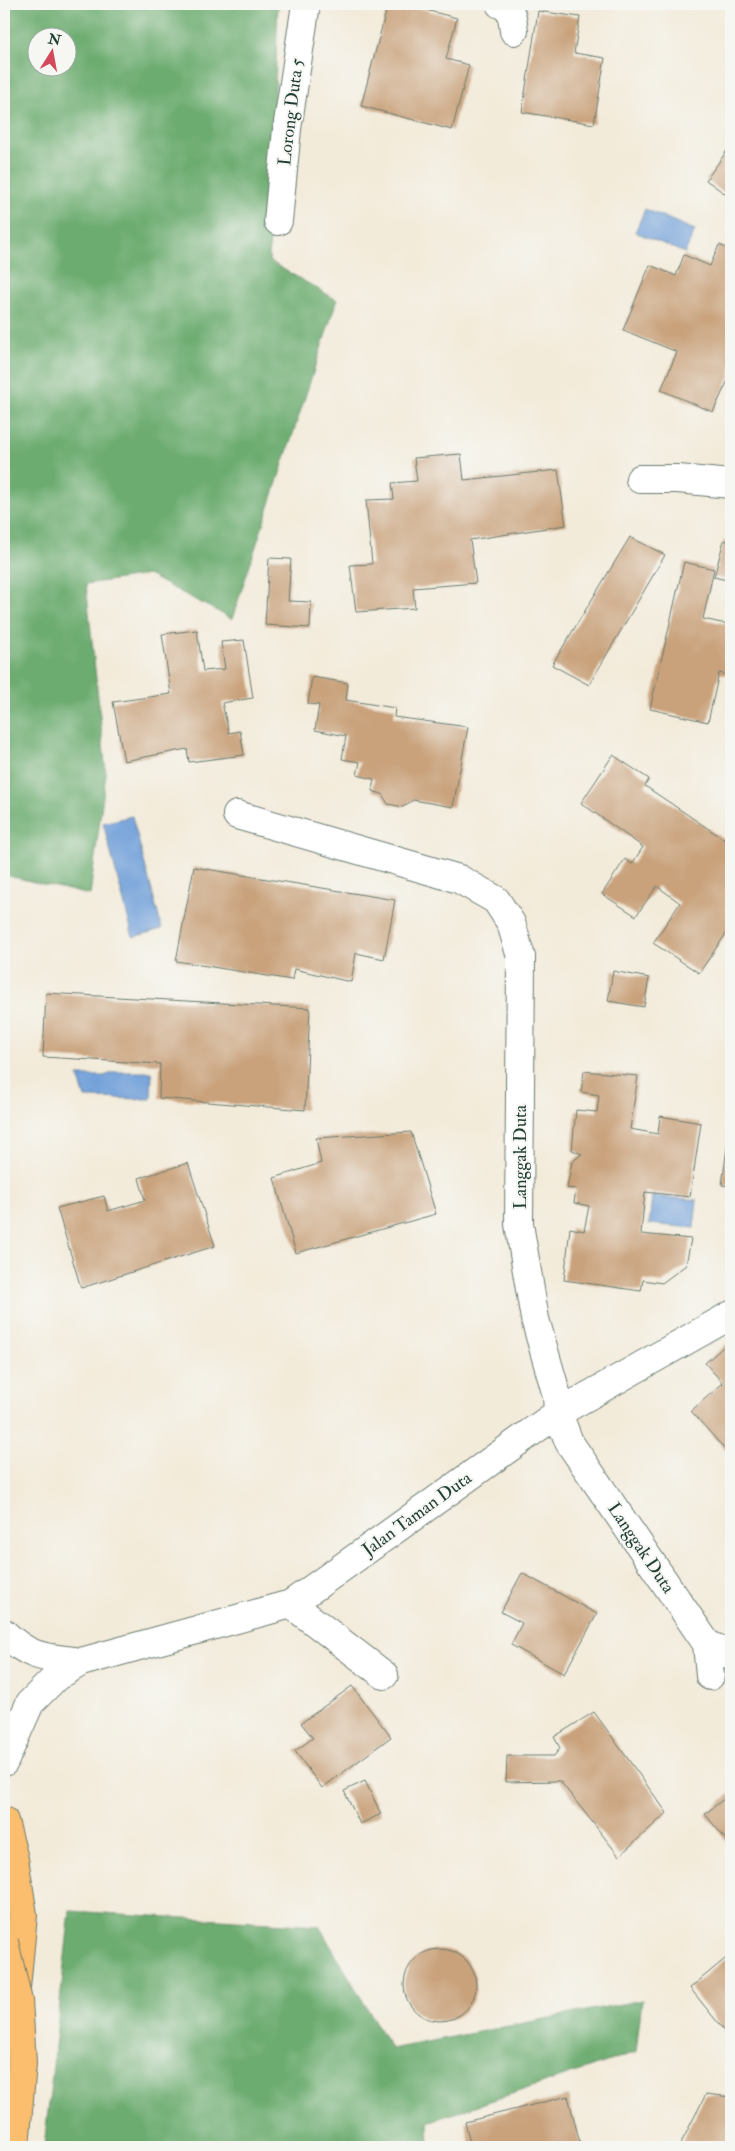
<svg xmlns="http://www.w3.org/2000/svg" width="735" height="2151" viewBox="0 0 735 2151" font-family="'IM FELL Double Pica',serif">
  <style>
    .forest { fill: #6cac70; stroke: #467452; fill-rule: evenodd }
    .water { fill: #709fd9; stroke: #486e86 }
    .building { fill: #c9a27c }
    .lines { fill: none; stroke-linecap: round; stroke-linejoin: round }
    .minor-casing { stroke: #697a6e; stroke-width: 30 }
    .major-casing { stroke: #697a6e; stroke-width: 30 }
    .minor { stroke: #fff; stroke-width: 28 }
    .major { stroke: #fbbd6e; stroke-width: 28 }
    .major-bridge-casing { stroke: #697a6e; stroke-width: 30; stroke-linecap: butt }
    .major-bridge { stroke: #fbbd6e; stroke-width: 28 }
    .labels { text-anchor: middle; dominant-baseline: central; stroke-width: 4; stroke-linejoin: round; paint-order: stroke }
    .street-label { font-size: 18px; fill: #1f3d34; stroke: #f6f6f2 }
  </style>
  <rect width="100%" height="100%" fill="#f6f6f2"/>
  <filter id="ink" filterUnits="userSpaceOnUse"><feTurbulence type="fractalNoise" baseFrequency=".02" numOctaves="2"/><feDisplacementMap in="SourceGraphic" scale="10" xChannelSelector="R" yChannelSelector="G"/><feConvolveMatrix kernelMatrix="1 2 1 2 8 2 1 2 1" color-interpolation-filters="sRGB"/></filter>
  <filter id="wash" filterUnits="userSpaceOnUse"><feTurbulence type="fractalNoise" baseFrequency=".0096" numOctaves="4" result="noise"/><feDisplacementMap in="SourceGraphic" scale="20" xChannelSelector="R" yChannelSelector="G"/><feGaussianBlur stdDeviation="1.12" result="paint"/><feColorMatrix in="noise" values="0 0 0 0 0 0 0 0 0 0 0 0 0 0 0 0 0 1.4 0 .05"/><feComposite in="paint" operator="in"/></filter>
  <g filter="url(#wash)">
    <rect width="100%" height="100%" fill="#f3ebda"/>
    <path class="forest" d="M4,4H278L269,261L337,300L232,619L148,575L86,584L106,773L90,895L4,875ZM38,38H68V68H38Z
      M70,1911L319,1926L391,2049L642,2000L636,2052L428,2122L429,2147H44Z"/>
    <path class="water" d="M645,209L695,230L685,253L635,232Z
      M132,816L162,929L133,937L103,823Z
      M115,1072H152L151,1099L85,1098L78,1076H104Z
      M652,1196L697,1200L694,1228L649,1224Z"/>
    <g id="blocks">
      <path class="building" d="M388,4H402L457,18L446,59L469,65L452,130L361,106Z
        M538,11L580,17L574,53L605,58L594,124L522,112Z
        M731,145V198L706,180Z
        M719,245L731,250V374L713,412L661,390L677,352L623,330L650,265L676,276L684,255L710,266Z
        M461,454L464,480L558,470L566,525L470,540L476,583L413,588L415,608L356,612L350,565L372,564L366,500L394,499L392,483L417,481L414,458Z
        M630,537L665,555L589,685L552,665Z
        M724,540L731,542V581L714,577Z
        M269,558L291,559L288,601L311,602L310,628L265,625Z
        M684,562L714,569L703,619L731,625V676L719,673L708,722L650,709Z
        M197,630L203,671L225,669L221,642L244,640L253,698L222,703L229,733L240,731L244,755L189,762L187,749L124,761L113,702L171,694L162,634Z
        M312,677L348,683L346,700L395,708L394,717L468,727L453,807L413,800L403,807L388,804L382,794L372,791L374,779L357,775L360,762L342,759L346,736L315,730L319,705L308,704Z
        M613,755L649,779L645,786L731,844V933L728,931L699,973L653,943L680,903L657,886L636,916L602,894L625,859L632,864L643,847L581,803Z
        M194,867L395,900L384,959L356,953L351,982L294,969L292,980L176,961Z
        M613,971L649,978L644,1007L608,1001Z
        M46,993L310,1008L305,1110L159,1098L160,1064L43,1057Z
        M584,1071L638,1076L630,1129L658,1134L660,1116L701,1123L690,1197L645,1192L641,1234L691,1239L686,1265L662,1283L643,1280L641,1291L564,1280L570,1228L584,1231L589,1206L574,1203L576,1189L567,1188L572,1162L582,1154L572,1150L576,1110L597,1112L599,1095L581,1092Z
        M730,1125H731V1186L722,1185Z
        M411,1132L436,1214L296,1253L274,1178L321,1163L316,1138Z
        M188,1163L215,1246L81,1288L57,1208L104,1196L108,1211L145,1200L139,1178Z
        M731,1340V1456L691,1411L723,1383L705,1363Z
        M522,1573L597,1614L564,1674L511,1645L522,1623L501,1612Z
        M352,1686L391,1737L322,1788L295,1751L313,1738L301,1723Z
        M594,1712L667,1813L619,1856L560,1781L506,1782L507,1756H554L560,1748L554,1737Z
        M365,1781L381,1814L360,1824L344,1791Z
        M731,1793V1846L705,1814Z
        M404 1985a36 36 0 1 1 72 0a36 36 0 1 1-72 0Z
        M731,1954V2039L690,1988Z
        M706,2094L731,2097V2147H679Z
        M568,2096L581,2147H471L465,2122Z"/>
    </g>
  </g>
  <g filter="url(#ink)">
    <use href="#blocks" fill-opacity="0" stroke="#697a6e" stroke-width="1"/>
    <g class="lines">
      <defs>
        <path id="minor" d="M500,4C513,9 512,18 514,31
          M278,221L287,129L306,4
          M640,479H678L731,484
          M237,815L459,879L496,900L511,923L521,957L519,1224L535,1319L557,1396L558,1413L569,1442L707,1644L710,1676
          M291,1604L384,1675
          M4,1633C31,1659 45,1657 81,1662
          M707,1644L731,1655
          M4,1762L30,1703L56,1677L81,1662L291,1604L558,1413L731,1315"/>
        <path id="major" d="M4,1821L14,1859L23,1915L10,2050L4,2088"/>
      </defs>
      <use href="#minor" class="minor-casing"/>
      <use href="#major" class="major-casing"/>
      <use href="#minor" class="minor"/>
      <use href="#major" class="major"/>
      <defs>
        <path id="major-bridge" d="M4,1942L18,2001L22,2063L15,2147"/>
      </defs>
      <use href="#major-bridge" class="major-bridge-casing"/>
      <use href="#major-bridge" class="major-bridge"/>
    </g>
  </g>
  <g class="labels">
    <g class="street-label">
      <text transform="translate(291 112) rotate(-83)">Lorong Duta 5</text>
      <text transform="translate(520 1157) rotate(-90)">Langgak Duta</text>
      <text transform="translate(417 1514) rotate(-36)">Jalan Taman Duta</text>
      <text transform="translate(641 1548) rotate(56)">Langgak Duta</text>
    </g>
  </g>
  <rect width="735" height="2151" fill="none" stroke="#f6f6f2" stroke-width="20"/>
  <g transform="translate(52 52) rotate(11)"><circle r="24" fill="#f6f6f2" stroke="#a0aca6"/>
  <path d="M0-4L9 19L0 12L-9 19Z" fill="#d1495b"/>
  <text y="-8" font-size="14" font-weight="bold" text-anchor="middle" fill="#1f3d34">N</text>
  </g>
</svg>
